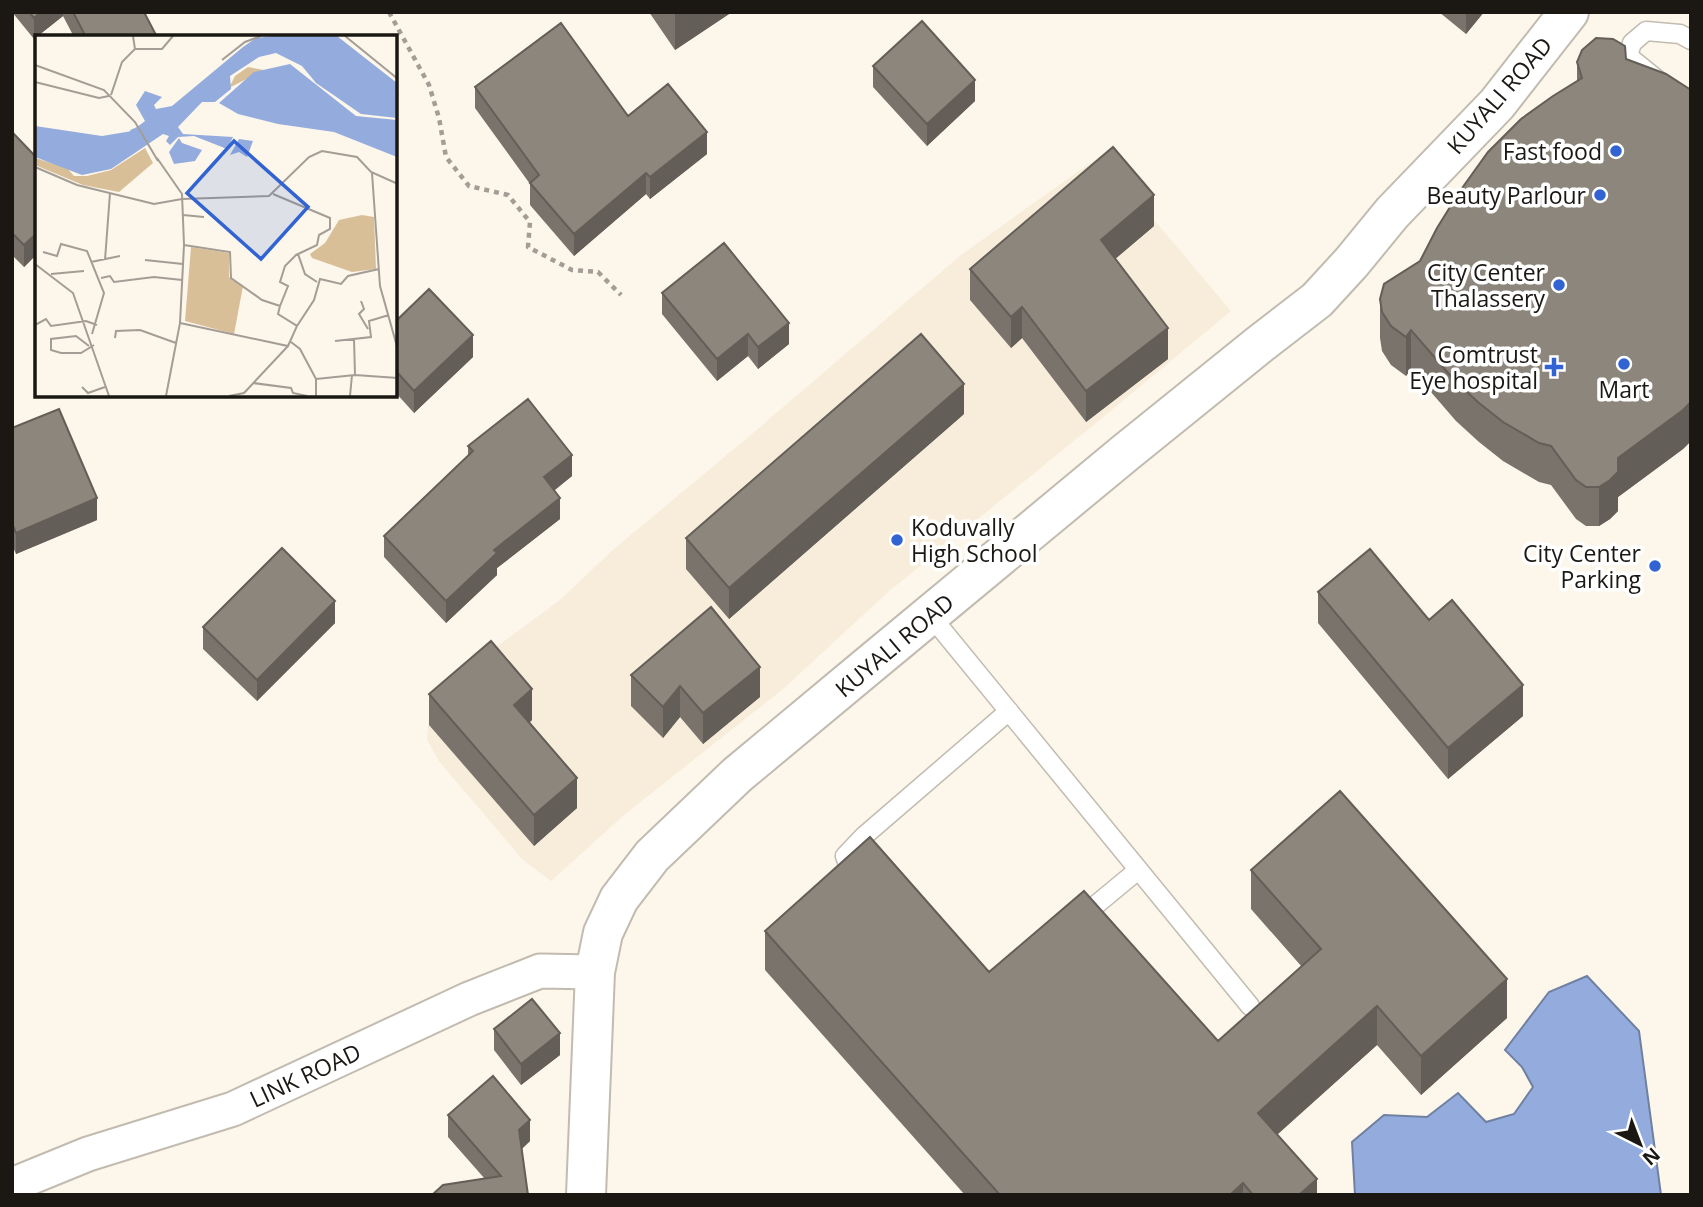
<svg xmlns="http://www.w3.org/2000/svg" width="1703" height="1207" viewBox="0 0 1703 1207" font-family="'Open Sans',sans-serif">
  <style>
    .built { fill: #f8ecda }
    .water { fill: #93acdd; stroke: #6f80a1; stroke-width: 2 }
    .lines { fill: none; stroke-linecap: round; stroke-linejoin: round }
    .service-casing { stroke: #c2bbb0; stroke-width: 21 }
    .minor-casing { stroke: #c2bbb0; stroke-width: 37 }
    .secondary-casing { stroke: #c2bbb0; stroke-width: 42 }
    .path { stroke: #a39d95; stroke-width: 4.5; stroke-dasharray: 5 5; stroke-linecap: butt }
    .service { stroke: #fff; stroke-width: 18 }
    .minor { stroke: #fff; stroke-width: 33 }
    .secondary { stroke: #fff; stroke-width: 38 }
    .wall { fill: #79736b }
    .shaded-wall { fill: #635e57 }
    .building { fill: #8d867c; stroke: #635e57; stroke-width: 2 }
    .poi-dot { fill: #3263d2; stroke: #fff; stroke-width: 2.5 }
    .labels { text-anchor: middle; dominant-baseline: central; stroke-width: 7; stroke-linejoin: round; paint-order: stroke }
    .street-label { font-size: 23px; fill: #1b1814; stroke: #fff }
    .poi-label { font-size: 23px; fill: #1b1814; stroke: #fff; text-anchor: end }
    .inset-river { fill: none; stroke: #93acdd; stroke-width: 3.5 }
    .inset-road { fill: none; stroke: #a39d95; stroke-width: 2 }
    .view { fill: #3263d2; fill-opacity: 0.15; stroke: #3263d2; stroke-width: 3.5 }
    .inset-edge { fill: none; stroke: #1b1814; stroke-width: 3.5 }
  </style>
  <rect width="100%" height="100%" fill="#fdf6eb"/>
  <path class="built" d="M1100,156L1231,311L1091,427L888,592L783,689L624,815L551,881L523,860L438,760L427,739L430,707L495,648L560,600L614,549L746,439L961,255Z"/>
  <path class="water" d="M1587,976L1639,1031L1661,1195H1355L1352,1142L1384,1115L1427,1117L1458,1093L1486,1122L1514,1114L1533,1087L1522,1067L1505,1050L1549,992Z"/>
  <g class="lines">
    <defs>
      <path id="service" d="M1691,40L1680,34L1646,31L1632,43L1628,56L1691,107
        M930,615L1250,1006
        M850,871L845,856L864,836L1009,711
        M1079,919L1138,870"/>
      <path id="minor" d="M12,1185L88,1154L233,1109L469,999L540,971L595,972"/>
      <path id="secondary" d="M586,1195L595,972L603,933L619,899L652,856L737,775L868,666L1125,453L1260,344L1317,300L1351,263L1392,213L1497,104L1569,12"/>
    </defs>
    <use href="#service" class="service-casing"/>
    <use href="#minor" class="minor-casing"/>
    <use href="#secondary" class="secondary-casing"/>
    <path class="path" d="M389,12L429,85L439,118L446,157L469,186L508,195L530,222L528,247L572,270L598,272L621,295"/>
    <use href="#service" class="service"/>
    <use href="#minor" class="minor"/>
    <use href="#secondary" class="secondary"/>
  </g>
  <path class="wall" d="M12,12H144L157,37H74L63,16L34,39Z
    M649,12H732L675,50Z
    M1439,12H1484L1466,34Z
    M1626,59L1691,90V441L1683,449L1618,497V511L1610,519L1599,526H1586L1576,519L1551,485L1539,482L1503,461L1479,442L1456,421L1411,369L1406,376L1391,365L1382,351L1380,338V299L1420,261L1577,81V62Z
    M873,66L975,101L927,146L873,87Z
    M475,87L628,116L707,154L650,199L646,194L574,256L530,205V184L475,108Z
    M12,132L37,158V254L24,267L12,255Z
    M1154,226L1115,259L1168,359L1086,422L1022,338L1011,348L970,300V269Z
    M662,293L789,344L758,369L748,356L717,381L662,314Z
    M396,321L473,357L414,413L396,393Z
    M964,414L729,619L686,569V538Z
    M12,428L97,520L16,554L12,545Z
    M468,446L572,476L554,490L560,519L497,568V575L446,623L384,557V536L468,455Z
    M1318,592L1429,620L1523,716L1448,779L1318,623Z
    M335,623L257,701L203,649V627Z
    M631,675L760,697L703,744L680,717L663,738L631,706Z
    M429,694L532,720L530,722L577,808L534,846L429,725Z
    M1251,870L1507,1018L1421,1095L1377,1045L1277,1134L1317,1195H965L765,970V931L989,972L1218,1041L1302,967L1251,909Z
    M494,1029L560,1055L521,1085L494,1050Z
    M448,1115L530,1141L522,1149L528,1195L485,1179L448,1137Z"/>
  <path class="shaded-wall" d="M41,12H63V16L34,39V18Z
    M675,12H732L675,50Z
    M1466,12H1484L1466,34Z
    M975,80V101L927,146V124Z
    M707,132V154L650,199V177Z
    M646,173V194L574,256V234Z
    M1154,195V226L1101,271V240Z
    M37,233V254L24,267V245Z
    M1022,307V338L1011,348V317Z
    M789,323V344L758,369V347Z
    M1168,328V359L1086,422V391Z
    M1411,330V369L1406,376V337Z
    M748,334V356L717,381V359Z
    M473,335V357L414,413V391Z
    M964,384V414L729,619V588Z
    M1691,402V441L1683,449L1618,497V511L1610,519L1599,526V487L1618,458Z
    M572,455V476L544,499V477Z
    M97,498V520L16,554V533Z
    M560,498V519L497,568V575L446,623V601L494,550Z
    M335,601V623L257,701V680Z
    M760,667V697L703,744V713Z
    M1523,685V716L1448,779V748Z
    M680,686V717L663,738V707Z
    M532,689V720L514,735V705Z
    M577,778V808L534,846V815Z
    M1507,979V1018L1421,1095V1056Z
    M1377,1006V1045L1258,1152V1113Z
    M560,1033V1055L521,1085V1064Z
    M530,1120V1141L519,1151V1130Z
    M1317,1179V1195H1299Z
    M1243,1183V1195H1230Z"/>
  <path class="building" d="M29,12H41L34,18Z
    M73,12H144L157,37H86Z
    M922,21L975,80L927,124L873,66Z
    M561,23L628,116L668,84L707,132L650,177L646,173L574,234L530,183L539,175L475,87Z
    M1596,38L1613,39L1625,46L1626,59L1666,74L1691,90V402L1683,410L1618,458V472L1610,480L1599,487H1586L1576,480L1551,446L1539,443L1503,422L1479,403L1456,382L1411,330L1406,337L1391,326L1382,312L1380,299L1384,284L1420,261L1437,228L1460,191L1488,152L1521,119L1553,96L1582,78L1577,62L1582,50Z
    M12,132L37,158V233L24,245L12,233Z
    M1113,147L1154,195L1101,240L1168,328L1086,391L1022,307L1011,317L970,269Z
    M724,243L789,323L758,347L748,334L717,359L662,293Z
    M429,289L473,335L414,391L396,371V321Z
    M921,334L964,384L729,588L686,538Z
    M528,399L572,455L544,477L560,498L494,550L497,553L446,601L384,536L473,451L468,446Z
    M59,409L97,498L16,533L12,523V428Z
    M282,548L335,601L257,680L203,627Z
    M1370,549L1429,620L1452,600L1523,685L1448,748L1318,592Z
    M711,607L760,667L703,713L680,686L663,707L631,675Z
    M491,641L532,689L514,705L577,778L534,815L429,694Z
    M1340,791L1507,979L1421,1056L1377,1006L1258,1113L1317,1179L1299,1195H1253L1243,1183L1230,1195H1000L765,931L870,837L989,972L1084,891L1218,1041L1321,949L1251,870Z
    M532,999L560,1033L521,1064L494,1029Z
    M493,1076L530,1120L519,1130L528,1195H432L443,1185L501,1176L448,1115Z"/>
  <g class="poi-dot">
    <circle cx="1616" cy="151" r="7"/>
    <circle cx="1600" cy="195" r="7"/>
    <circle cx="1559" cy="285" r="7"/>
    <circle cx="1624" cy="364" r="7"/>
    <path d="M1550.5 356.5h7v7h7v7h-7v7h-7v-7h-7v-7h7z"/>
    <circle cx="897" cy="540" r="7"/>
    <circle cx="1655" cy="566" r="7"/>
  </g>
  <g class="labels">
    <g class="street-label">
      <text transform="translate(1499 95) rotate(-49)">KUYALI ROAD</text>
      <text transform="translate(894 645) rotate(-40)">KUYALI ROAD</text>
      <text transform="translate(305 1075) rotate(-25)">LINK ROAD</text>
    </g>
    <g class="poi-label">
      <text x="1602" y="151">Fast food</text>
      <text x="1586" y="195">Beauty Parlour</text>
      <text x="1545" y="272">City Center<tspan x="1545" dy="26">Thalassery</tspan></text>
      <text x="1538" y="354">Comtrust<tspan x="1538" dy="26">Eye hospital</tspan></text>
      <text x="1624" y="389" text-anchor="middle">Mart</text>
      <text x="911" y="527" text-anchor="start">Koduvally<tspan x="911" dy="26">High School</tspan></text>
      <text x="1641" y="553">City Center<tspan x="1641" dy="26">Parking</tspan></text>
    </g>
  </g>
  <g transform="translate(35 35)">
    <rect width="362" height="362" fill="#fdf6eb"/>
    <path d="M213,32L229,35L194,53L200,41ZM110,113L118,128L84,157L48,150L0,130V123L32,133L39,141H52L76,135ZM327,180L339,182L341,234L317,237L277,223L275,219L290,208L304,185ZM156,212L194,218V242L208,251L199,299L150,286Z" fill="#d9bf98"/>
    <path d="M237,1H302L362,48V83L326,79L281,48L267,31L241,18L224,22L195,41L196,54L180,67H167L143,92L148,99L198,102L192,114L159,101L143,102L135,110L131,106L134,101L128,99L76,134L47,140L0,122V91L67,101L97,96L110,86L101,70L110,56L127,62L119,70L121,74L137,71L208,12L221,3ZM255,29L321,81L362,85V122L299,97L243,89L203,79L184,68L219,37ZM144,103L147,108L167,115L160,126L139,129L134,117ZM204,104L218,106L212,122L204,117L195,120Z" fill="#93acdd"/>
    <path class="inset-river" d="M0,103L43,118L91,112L97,96L143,77L221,12L278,18L363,61"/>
    <path class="inset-road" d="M310,1L363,44M100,14H127L138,1M187,25L210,7L226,1M0,30L69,55L100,87L123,126M0,47L64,63L74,61M76,60L87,27L100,14L98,1M122,123L147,159L149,210L145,288L131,361M0,132L42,150L119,169L147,164M337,138L345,251L363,315M238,159L295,183V194L284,200L282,210L263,219L270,239L282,247M147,164L234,161L274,122L287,116L322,122L336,137L363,149M148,180L169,182M8,217L22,221L26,209L52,216L69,258L57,299M70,225L75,158M110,225L148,229M56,227L85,221M0,229L38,258L74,361M16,239L49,236M66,243L75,241L79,247L119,242L147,245M326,266L329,274L324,279L333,294M245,271L253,251L245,247L250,231L262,219M145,288L253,311L262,291L243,279L245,271L227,265L196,243L195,217L149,210M0,290L11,284L16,291L51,286L62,290M262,291L279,265L285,244L306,249L313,241L344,234M80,303L81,296L105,295L141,308M319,304L320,340M300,306L336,302L334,286L354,280M256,307L265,314L281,344V361M54,311L41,301L16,304V315L26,318H46L59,310M281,344L320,340L363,343M218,348L256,353L258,358L272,361M47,352L53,358L70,352M194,361L209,358L253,311M315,361L317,340"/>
    <path class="view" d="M199,106L273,172L226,224L152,158Z"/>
    <rect width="362" height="362" class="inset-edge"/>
  </g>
  <rect width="1703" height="1207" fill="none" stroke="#1b1814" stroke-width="28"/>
  <g transform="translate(1640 1144) rotate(138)" stroke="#ffffff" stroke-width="5" paint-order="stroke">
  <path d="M0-5L12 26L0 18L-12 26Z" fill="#1b1814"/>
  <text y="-10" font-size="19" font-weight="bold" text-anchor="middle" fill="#1b1814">N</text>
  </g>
</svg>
